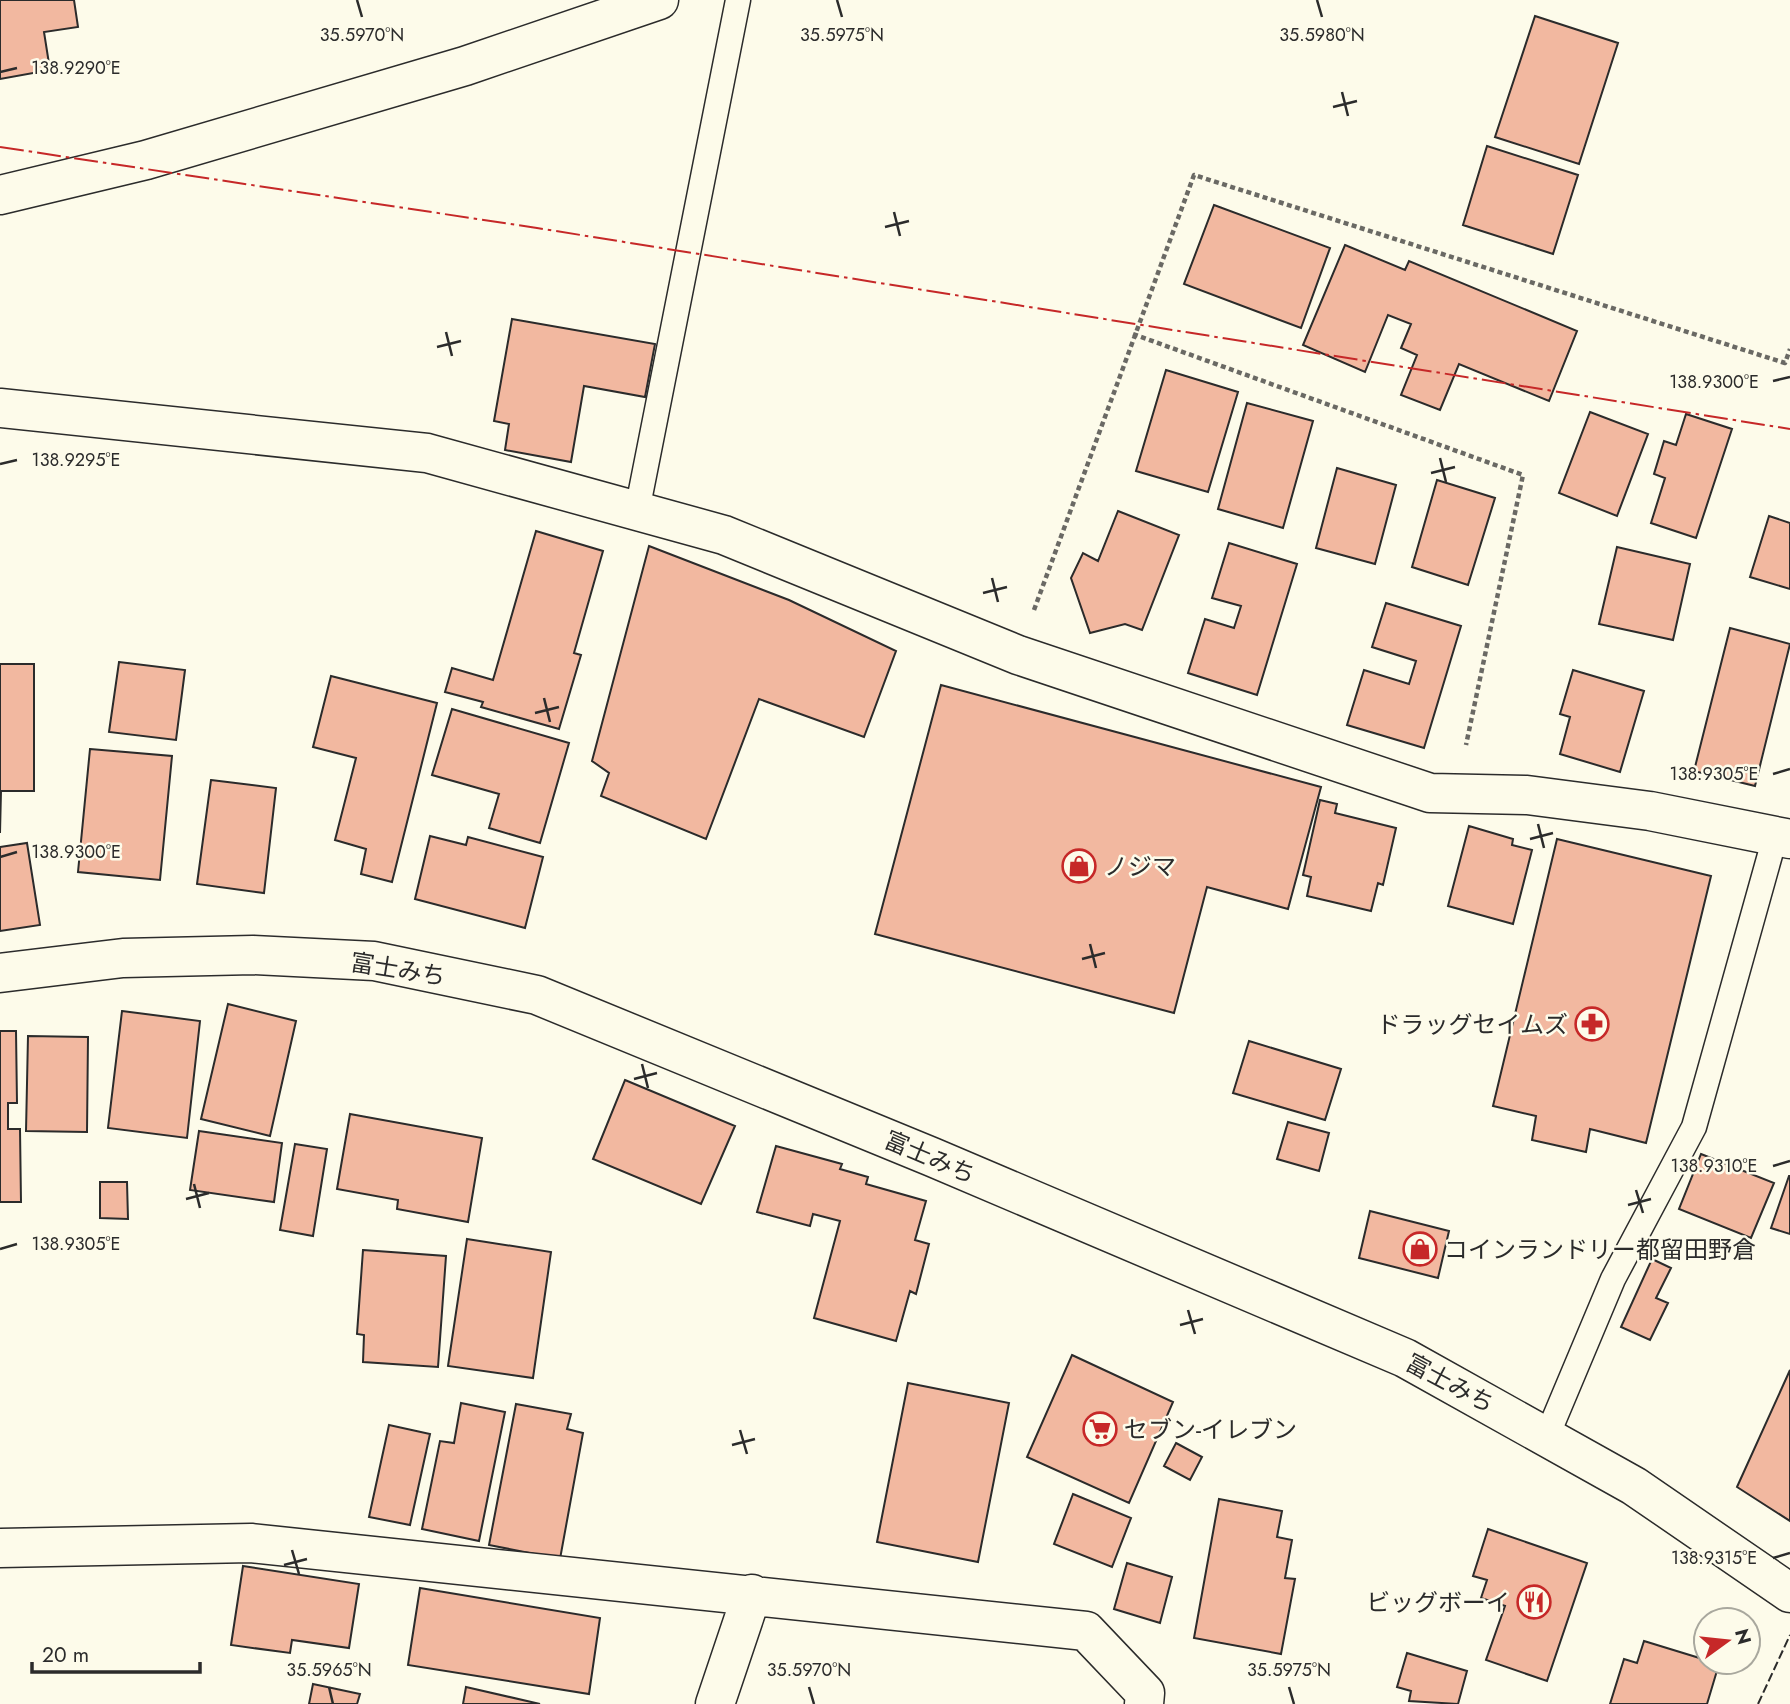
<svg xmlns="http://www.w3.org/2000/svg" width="1790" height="1704" viewBox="0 0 1790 1704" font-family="Jost,'Noto Sans JP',sans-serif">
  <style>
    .building { fill: #f2b8a0; stroke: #2b2b2b; stroke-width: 2 }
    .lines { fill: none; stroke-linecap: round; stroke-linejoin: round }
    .service-casing { stroke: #2b2b2b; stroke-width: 27 }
    .minor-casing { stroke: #2b2b2b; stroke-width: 41 }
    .trunk-casing { stroke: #2b2b2b; stroke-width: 41 }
    .path { stroke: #6a6964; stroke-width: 4.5; stroke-dasharray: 5 3.5; stroke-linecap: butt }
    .service { stroke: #fdfbea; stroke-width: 24 }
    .minor { stroke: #fdfbea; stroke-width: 38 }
    .trunk { stroke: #fdfbea; stroke-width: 38 }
    .fence { stroke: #2b2b2b; stroke-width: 2; stroke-dasharray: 9 3.5; stroke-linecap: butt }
    .power { stroke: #c62828; stroke-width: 2; stroke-dasharray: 24 5 3.5 5; stroke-linecap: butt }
    .ticks { fill: none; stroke: #2b2b2b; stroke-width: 2.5 }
    .labels { text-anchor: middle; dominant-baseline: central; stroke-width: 5; stroke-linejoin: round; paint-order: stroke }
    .poi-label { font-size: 24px; fill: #2b2b2b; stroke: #fdfbea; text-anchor: start }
    .street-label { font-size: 24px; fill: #2b2b2b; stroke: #fdfbea }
    .ticks-label { font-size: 18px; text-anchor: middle; fill: #2b2b2b; stroke: #fdfbea; stroke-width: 5; stroke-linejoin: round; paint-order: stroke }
  </style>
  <rect width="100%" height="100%" fill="#fdfbea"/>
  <path class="building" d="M0,0H74L78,27L44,32L50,70L0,79Z
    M1535,16L1618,43L1579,164L1495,137Z
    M1487,146L1578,175L1553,254L1463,225Z
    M1214,205L1330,248L1301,328L1184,284Z
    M1345,245L1405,270L1409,261L1577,331L1549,401L1459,364L1440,410L1401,395L1417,355L1401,348L1411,324L1388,315L1365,372L1303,345Z
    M512,319L655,344L645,397L584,386L571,462L505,450L509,424L494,421Z
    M1166,370L1238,392L1208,492L1136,471Z
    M1247,403L1313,421L1283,528L1218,509Z
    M1590,412L1648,434L1617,516L1559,493Z
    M1686,414L1732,429L1696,538L1651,523L1665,478L1654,474L1664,441L1676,445Z
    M1337,468L1396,485L1375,564L1316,548Z
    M1437,480L1495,498L1468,585L1412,567Z
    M1118,511L1179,535L1142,630L1125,624L1090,633L1071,578L1083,553L1098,561Z
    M1769,516L1790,523V589L1750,577Z
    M536,531L603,551L574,653L581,655L559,729L481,707L483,702L445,692L452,668L493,680Z
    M1229,543L1297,564L1257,695L1188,673L1205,619L1234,628L1241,606L1212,598Z
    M649,546L789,600L896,651L864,737L759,699L706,839L601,796L609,773L592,761Z
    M1617,547L1690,564L1673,640L1599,624Z
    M1386,603L1461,626L1424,748L1347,725L1364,670L1409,684L1416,661L1372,647Z
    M1730,628L1790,644L1755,786L1694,771Z
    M119,662L185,670L176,740L109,732Z
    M0,664H34V791H1L0,833Z
    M1573,670L1644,691L1620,772L1560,754L1570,717L1560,714Z
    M331,676L437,703L392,882L361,874L366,849L335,840L356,758L313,747Z
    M941,685L1321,787L1288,909L1207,887L1174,1013L875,934Z
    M452,709L569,743L540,843L489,828L499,794L432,775Z
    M90,749L172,756L160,880L78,872Z
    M211,780L276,788L264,893L197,884Z
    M1320,800L1337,804L1335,813L1396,828L1383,885L1378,883L1371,911L1307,896L1311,877L1303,875Z
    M1469,826L1513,839L1512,845L1532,850L1513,924L1448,906Z
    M430,836L466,845L468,837L543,857L525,928L415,899Z
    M1557,839L1711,876L1646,1143L1590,1129L1586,1152L1532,1140L1536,1116L1493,1106Z
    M27,843L40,925L0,931V847Z
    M228,1004L296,1021L270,1136L201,1119Z
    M122,1011L200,1021L187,1138L108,1128Z
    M0,1031H16L17,1103H8V1129H20L21,1202H0Z
    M28,1036L88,1037L87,1132L26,1131Z
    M1249,1041L1341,1069L1325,1120L1233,1093Z
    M625,1080L735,1126L701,1204L593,1159Z
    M350,1114L482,1138L468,1222L397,1209L398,1200L337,1189Z
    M1288,1122L1329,1133L1319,1171L1277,1159Z
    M199,1131L282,1143L274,1202L190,1190Z
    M295,1144L327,1149L313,1236L280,1230Z
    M776,1146L842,1164L840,1169L868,1177L866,1184L926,1201L915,1240L929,1244L916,1294L910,1291L896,1341L814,1318L840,1221L813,1214L810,1226L757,1212Z
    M1701,1154L1774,1183L1751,1238L1679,1209Z
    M1789,1176H1790V1234L1771,1228Z
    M100,1182H127L128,1219L100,1218Z
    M1370,1211L1449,1231L1438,1278L1359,1258Z
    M467,1239L551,1252L533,1378L448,1366Z
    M363,1250L446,1256L438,1367L363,1362L364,1335L357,1334Z
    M1652,1259L1671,1268L1656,1298L1668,1303L1650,1340L1621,1327Z
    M1072,1355L1173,1402L1129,1503L1027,1457Z
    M1790,1370V1521L1737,1487Z
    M908,1383L1009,1403L978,1562L877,1542Z
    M461,1403L505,1412L479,1541L422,1529L440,1441L454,1443Z
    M516,1404L571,1414L567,1429L583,1433L560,1559L489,1545Z
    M389,1425L430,1434L410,1525L369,1517Z
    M1176,1443L1202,1457L1190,1480L1164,1466Z
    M1073,1494L1131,1518L1112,1567L1054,1544Z
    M1219,1499L1282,1511L1277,1537L1292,1540L1285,1578L1295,1579L1281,1654L1194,1638Z
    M1488,1529L1587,1563L1547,1681L1486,1660L1505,1606L1481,1598L1487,1580L1473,1576Z
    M1127,1563L1172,1577L1160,1623L1114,1609Z
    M243,1566L359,1584L349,1648L292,1640L290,1653L231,1645Z
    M420,1588L600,1618L589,1694L408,1665Z
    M1644,1641L1719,1664L1707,1704H1610L1624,1659L1637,1663Z
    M1407,1653L1467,1671L1458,1704L1409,1701L1411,1691L1397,1687Z
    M313,1684L360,1694L357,1704H309Z
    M466,1687L540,1704H463Z"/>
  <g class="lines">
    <defs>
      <path id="service" d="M637,511L738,0
        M1547,1436L1613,1279L1694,1127L1775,837"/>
      <path id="minor" d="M0,195L146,160L465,66L659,0
        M0,408L427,453L724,535L1018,655L1430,793L1527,795L1650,811L1790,839
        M0,1548L251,1543L1086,1631L1145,1693L1144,1704
        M715,1704L752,1594"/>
      <path id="trunk" d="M0,973L123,958L253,955L374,961L537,995L932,1157L1405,1358L1634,1486L1790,1593"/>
    </defs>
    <use href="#service" class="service-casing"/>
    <use href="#minor" class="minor-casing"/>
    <use href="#trunk" class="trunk-casing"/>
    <path class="path" d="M1133,334L1523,475L1466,745
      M1034,610L1194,175L1785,363L1790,349"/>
    <use href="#service" class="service"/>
    <use href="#minor" class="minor"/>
    <use href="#trunk" class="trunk"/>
    <path class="fence" d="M1758,1704L1790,1635"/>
    <path class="power" d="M0,147L537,228L1790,429"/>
  </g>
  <path class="ticks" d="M357,0L362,17M837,0L842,17M1317,0L1322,17M0,72L17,68M1342,92L1348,116M1333,107L1357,101M894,212L900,236M885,227L909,221M446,332L452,356M437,347L461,341M1773,381L1790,377M1440,458L1446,482M0,464L17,460M1431,473L1455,467M992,578L998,602M983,593L1007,587M544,698L550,722M535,713L559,707M1773,774L1790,769M1538,824L1544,848M1530,839L1553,833M0,857L17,852M1090,944L1096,968M1082,959L1105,953M642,1064L648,1088M634,1079L657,1073M1773,1166L1790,1161M194,1184L200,1208M1636,1190L1643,1213M186,1199L209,1193M1628,1205L1651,1199M0,1249L17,1244M1188,1310L1195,1334M1180,1325L1203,1319M740,1430L747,1454M732,1445L755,1439M292,1550L299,1574M1773,1558L1790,1553M284,1565L307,1559M329,1687L333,1704M809,1687L814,1704M1289,1687L1294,1704"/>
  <defs>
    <symbol id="shop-ring" viewBox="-11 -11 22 22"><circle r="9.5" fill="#fdfbea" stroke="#c62828" stroke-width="1.5"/><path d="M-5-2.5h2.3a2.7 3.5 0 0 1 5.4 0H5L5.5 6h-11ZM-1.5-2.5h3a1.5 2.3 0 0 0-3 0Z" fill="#c62828"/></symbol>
    <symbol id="pharmacy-ring" viewBox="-11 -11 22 22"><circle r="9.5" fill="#fdfbea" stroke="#c62828" stroke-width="1.5"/><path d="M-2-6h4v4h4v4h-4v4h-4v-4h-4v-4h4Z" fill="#c62828"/></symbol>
    <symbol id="supermarket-ring" viewBox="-11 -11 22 22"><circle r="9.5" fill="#fdfbea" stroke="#c62828" stroke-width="1.5"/><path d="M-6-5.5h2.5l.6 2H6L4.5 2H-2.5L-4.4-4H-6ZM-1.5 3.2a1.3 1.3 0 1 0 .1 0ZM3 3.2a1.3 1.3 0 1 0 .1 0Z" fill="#c62828"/></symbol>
    <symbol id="restaurant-ring" viewBox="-11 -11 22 22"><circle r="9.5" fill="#fdfbea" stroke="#c62828" stroke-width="1.5"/><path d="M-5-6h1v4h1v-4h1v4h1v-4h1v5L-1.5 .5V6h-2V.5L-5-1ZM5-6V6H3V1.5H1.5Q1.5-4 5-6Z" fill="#c62828"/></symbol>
  </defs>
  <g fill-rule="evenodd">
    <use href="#shop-ring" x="1060" y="847" width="38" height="38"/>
    <use href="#pharmacy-ring" x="1573" y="1005" width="38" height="38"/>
    <use href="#shop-ring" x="1401" y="1230" width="38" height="38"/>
    <use href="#supermarket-ring" x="1081" y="1410" width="38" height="38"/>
    <use href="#restaurant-ring" x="1515" y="1583" width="38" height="38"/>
  </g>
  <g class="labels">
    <g class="poi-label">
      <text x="1104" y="866">ノジマ</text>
      <text x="1568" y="1024" text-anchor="end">ドラッグセイムズ</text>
      <text x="1444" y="1249">コインランドリー都留田野倉</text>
      <text x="1124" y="1429">セブン-イレブン</text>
      <text x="1510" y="1602" text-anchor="end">ビッグボーイ</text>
    </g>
    <g class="street-label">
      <text transform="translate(398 969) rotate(9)">富士みち</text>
      <text transform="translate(930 1157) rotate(23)">富士みち</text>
      <text transform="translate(1450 1383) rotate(28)">富士みち</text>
    </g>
  </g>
  <g class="ticks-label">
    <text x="362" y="41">35.5970°N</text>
    <text x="842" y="41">35.5975°N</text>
    <text x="1322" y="41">35.5980°N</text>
    <text x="76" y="74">138.9290°E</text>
    <text x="1714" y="388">138.9300°E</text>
    <text x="76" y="466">138.9295°E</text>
    <text x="1714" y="780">138.9305°E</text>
    <text x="76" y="858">138.9300°E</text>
    <text x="1714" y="1172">138.9310°E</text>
    <text x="76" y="1250">138.9305°E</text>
    <text x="1714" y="1564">138.9315°E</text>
    <text x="329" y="1676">35.5965°N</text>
    <text x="809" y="1676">35.5970°N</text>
    <text x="1289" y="1676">35.5975°N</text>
  </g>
  <g transform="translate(1727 1641) rotate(75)"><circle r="33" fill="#fdfbea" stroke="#a9a89e" stroke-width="2"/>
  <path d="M0-5L12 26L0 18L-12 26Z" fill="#c62828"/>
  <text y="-10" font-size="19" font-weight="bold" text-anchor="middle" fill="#2b2b2b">N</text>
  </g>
  <path d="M32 1662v10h168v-10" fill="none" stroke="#2b2b2b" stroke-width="3.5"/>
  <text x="42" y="1662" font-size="21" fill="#2b2b2b" stroke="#fdfbea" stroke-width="5" paint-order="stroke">20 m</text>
</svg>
